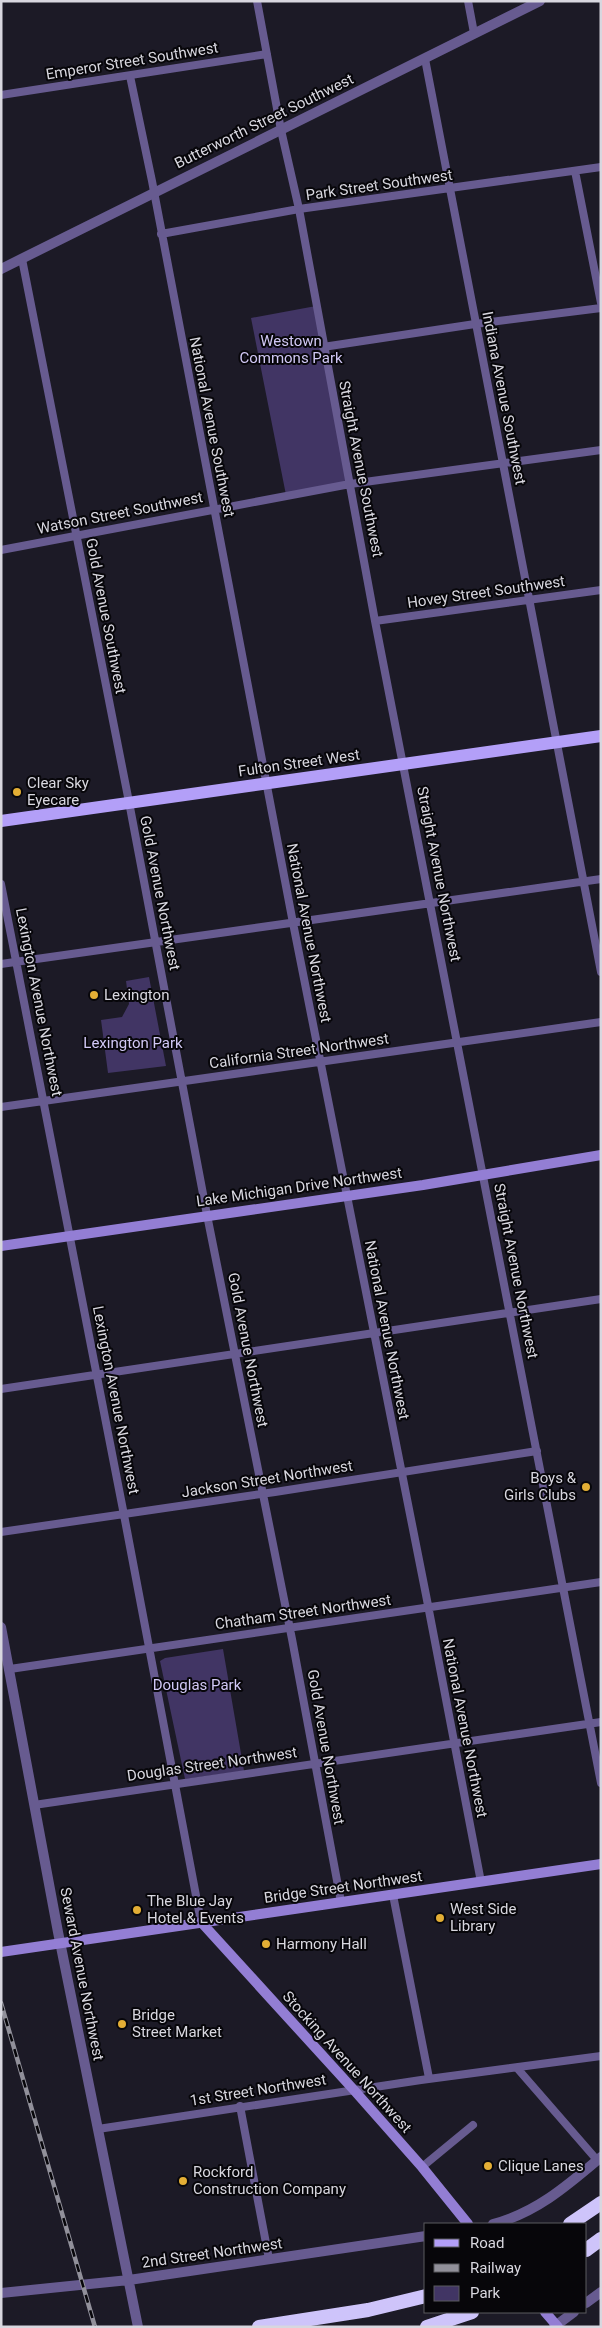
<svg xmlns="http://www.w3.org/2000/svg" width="602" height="2328" viewBox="0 0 602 2328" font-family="Roboto,sans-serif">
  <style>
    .green { fill: #413564 }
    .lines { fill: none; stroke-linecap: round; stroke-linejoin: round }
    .minor { stroke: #675b90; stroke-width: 8 }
    .tertiary { stroke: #675b90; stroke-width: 10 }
    .secondary { stroke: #937ed4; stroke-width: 10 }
    .primary { stroke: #b39ff8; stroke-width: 12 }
    .motorway { stroke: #cec4fa; stroke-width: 14 }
    .rail-casing { stroke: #91909a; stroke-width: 4.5 }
    .rail { stroke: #07060a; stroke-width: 2.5; stroke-dasharray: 8; stroke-linecap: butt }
    .poi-dot { fill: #e3ae35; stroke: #07060a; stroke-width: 2 }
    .labels { text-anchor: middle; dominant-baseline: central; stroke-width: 4; stroke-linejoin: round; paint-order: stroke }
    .street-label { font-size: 15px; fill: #d8d7df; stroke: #07060a }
    .park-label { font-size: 15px; fill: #d1c8f5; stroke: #07060a }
    .poi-label { font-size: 15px; fill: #d8d7df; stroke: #07060a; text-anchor: start }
  </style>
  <rect width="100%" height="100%" fill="#1c1a26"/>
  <path class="green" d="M316,306L350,484L286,495L251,318Z
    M149,977L166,1066L108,1073L101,1020L122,1017L129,1004L126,981Z
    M223,1649L244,1771L185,1779L160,1661L165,1658Z"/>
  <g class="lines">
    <path class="minor" d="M257,1L281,130L299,209L375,621L601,1783
      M468,1L474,33
      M425,59L601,972
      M130,76L152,181L293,923L426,1595L481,1882
      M1,95L267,54
      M575,171L601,303
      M161,234L299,209L601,167
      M22,259L129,802L207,1215L292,1639L341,1902
      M323,347L475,324L601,308
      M1,550L350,484L601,450
      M375,621L601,590
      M1,884L124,1515L201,1922
      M1,964L601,879
      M1,1107L601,1022
      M1,1389L601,1299
      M1,1532L275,1492L537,1451
      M10,1669L601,1582
      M34,1805L601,1722
      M393,1895L429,2078
      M517,2068L597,2160
      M240,2106L269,2259
      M98,2129L421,2080L601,2056
      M422,2167L473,2125"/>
    <path class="tertiary" d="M1,269L540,1
      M1,1627L58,1932L138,2327
      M493,2224C536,2213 568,2185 601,2157
      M1,2293L129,2280L426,2236
      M586,2303L601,2292
      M554,2327L574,2312"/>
    <path class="secondary" d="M1,1246L423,1185L601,1155
      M201,1922L353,2089L422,2167L468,2224
      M1,1952L601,1864
      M545,2312L558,2327"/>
    <path class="primary" d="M1,821L601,736"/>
    <path class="motorway" d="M570,2224L601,2203
      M586,2250L601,2239
      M259,2327L368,2310L426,2296
      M427,2327L472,2312"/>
    <defs>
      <path id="rail" d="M1,2003L95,2327"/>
    </defs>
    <use href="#rail" class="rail-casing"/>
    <use href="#rail" class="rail"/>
  </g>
  <g class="poi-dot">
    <circle cx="17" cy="792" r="5"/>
    <circle cx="94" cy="995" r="5"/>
    <circle cx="586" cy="1487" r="5"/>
    <circle cx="137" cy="1910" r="5"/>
    <circle cx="440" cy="1918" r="5"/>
    <circle cx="266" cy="1944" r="5"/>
    <circle cx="122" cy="2024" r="5"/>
    <circle cx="488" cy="2166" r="5"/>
    <circle cx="183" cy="2181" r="5"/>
  </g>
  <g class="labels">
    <g class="street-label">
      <text transform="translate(132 61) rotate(-9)">Emperor Street Southwest</text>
      <text transform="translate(264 121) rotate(-26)">Butterworth Street Southwest</text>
      <text transform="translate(379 185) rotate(-8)">Park Street Southwest</text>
      <text transform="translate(504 398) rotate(79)">Indiana Avenue Southwest</text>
      <text transform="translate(212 427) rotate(79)">National Avenue Southwest</text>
      <text transform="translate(361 469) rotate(79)">Straight Avenue Southwest</text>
      <text transform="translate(120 513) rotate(-11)">Watson Street Southwest</text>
      <text transform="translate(486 592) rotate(-8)">Hovey Street Southwest</text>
      <text transform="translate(106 616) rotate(79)">Gold Avenue Southwest</text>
      <text transform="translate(299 763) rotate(-8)">Fulton Street West</text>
      <text transform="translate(439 874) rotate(79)">Straight Avenue Northwest</text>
      <text transform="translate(160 893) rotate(79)">Gold Avenue Northwest</text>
      <text transform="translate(309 933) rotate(79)">National Avenue Northwest</text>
      <text transform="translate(39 1002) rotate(79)">Lexington Avenue Northwest</text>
      <text transform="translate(299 1051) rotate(-8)">California Street Northwest</text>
      <text transform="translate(299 1187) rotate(-8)">Lake Michigan Drive Northwest</text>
      <text transform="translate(516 1271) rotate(79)">Straight Avenue Northwest</text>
      <text transform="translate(387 1330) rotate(79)">National Avenue Northwest</text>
      <text transform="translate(248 1350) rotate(79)">Gold Avenue Northwest</text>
      <text transform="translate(116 1400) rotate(79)">Lexington Avenue Northwest</text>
      <text transform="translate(267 1479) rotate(-9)">Jackson Street Northwest</text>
      <text transform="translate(303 1612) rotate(-8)">Chatham Street Northwest</text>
      <text transform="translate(465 1728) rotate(79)">National Avenue Northwest</text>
      <text transform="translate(326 1747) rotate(80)">Gold Avenue Northwest</text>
      <text transform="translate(212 1764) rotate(-8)">Douglas Street Northwest</text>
      <text transform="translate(343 1887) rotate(-8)">Bridge Street Northwest</text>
      <text transform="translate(82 1974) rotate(79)">Seward Avenue Northwest</text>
      <text transform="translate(347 2062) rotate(48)">Stocking Avenue Northwest</text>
      <text transform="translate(258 2090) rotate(-9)">1st Street Northwest</text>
      <text transform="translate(212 2253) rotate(-8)">2nd Street Northwest</text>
    </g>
    <g class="park-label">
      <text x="291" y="341">Westown<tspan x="291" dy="17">Commons Park</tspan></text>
      <text x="133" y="1043">Lexington Park</text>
      <text x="197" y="1685">Douglas Park</text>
    </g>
    <g class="poi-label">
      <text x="27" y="783">Clear Sky<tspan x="27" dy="17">Eyecare</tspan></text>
      <text x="104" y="995">Lexington</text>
      <text x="576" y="1478" text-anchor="end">Boys &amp;<tspan x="576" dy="17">Girls Clubs</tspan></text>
      <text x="147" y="1901">The Blue Jay<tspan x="147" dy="17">Hotel &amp; Events</tspan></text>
      <text x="450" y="1909">West Side<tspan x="450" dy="17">Library</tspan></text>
      <text x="276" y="1944">Harmony Hall</text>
      <text x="132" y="2015">Bridge<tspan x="132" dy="17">Street Market</tspan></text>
      <text x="498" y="2166">Clique Lanes</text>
      <text x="193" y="2172">Rockford<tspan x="193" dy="17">Construction Company</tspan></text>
    </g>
  </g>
  <rect width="602" height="2328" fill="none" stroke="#d8d7df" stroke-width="5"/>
  <rect x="424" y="2223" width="162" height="90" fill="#07060a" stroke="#5b5a5f"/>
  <rect x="434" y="2239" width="25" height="8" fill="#b39ff8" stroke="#5b5a5f"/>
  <text x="470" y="2248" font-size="15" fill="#d8d7df">Road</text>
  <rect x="434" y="2264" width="25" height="8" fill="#91909a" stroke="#5b5a5f"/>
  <text x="470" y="2273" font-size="15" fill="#d8d7df">Railway</text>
  <rect x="434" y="2286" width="25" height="15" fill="#413564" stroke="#5b5a5f"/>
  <text x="470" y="2298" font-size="15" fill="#d8d7df">Park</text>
</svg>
